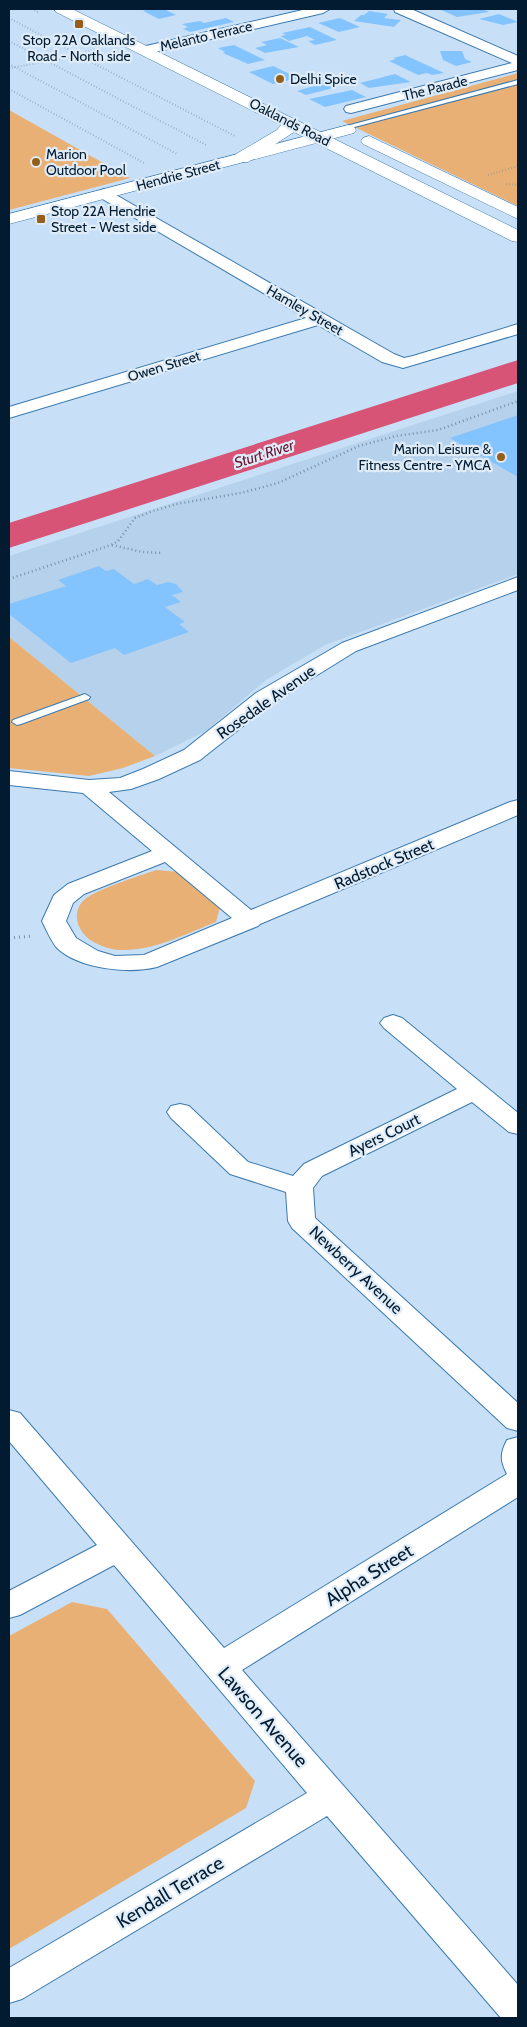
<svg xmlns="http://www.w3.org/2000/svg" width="527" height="2027" viewBox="0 0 527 2027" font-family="Cabin,sans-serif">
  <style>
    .built { fill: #b6d1eb }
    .green { fill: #e8b074 }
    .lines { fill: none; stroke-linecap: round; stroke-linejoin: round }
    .river { fill: #d85477; fill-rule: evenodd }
    .building { fill: #84c4fe }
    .service-casing { stroke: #3b79af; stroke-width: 2 }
    .minor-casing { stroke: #3b79af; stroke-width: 2 }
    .tertiary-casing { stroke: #3b79af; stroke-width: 1 }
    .secondary-casing { stroke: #3b79af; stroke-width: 1 }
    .path-far2 { stroke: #7891a8; stroke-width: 2; stroke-dasharray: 0.5 2.5; stroke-linecap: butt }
    .path-far1 { stroke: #7891a8; stroke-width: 2.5; stroke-dasharray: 1 3; stroke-linecap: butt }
    .path { stroke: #7891a8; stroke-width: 3; stroke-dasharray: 1 4; stroke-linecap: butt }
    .service { fill: #fff; fill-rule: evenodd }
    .minor { fill: #fff; fill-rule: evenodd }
    .tertiary { fill: #fff; fill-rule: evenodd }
    .secondary { fill: #fff; fill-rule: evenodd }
    .poi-dot { fill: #965e18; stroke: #dfecf8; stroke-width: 2 }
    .labels { text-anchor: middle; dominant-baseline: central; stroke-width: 4.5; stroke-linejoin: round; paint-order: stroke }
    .far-street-label { font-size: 14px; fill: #021b30; stroke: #dfecf8 }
    .far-poi-label { font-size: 14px; fill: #021b30; stroke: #dfecf8; text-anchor: start }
    .far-water-label { font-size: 15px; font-style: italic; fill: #68132f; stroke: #dfecf8 }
    .street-label { font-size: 16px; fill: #021b30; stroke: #dfecf8 }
    .near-street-label { font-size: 19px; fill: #021b30; stroke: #dfecf8 }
  </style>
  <rect width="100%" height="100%" fill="#c7e0f8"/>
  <path class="built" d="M518,391V574L325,645L266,680L206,731L155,756L9,637V556Z"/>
  <path class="green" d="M518,73V206L342,121Z
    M9,110L130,178L9,210Z
    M9,637L155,756L123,768L89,776L9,768Z
    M156,870L180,872L220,907L216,922C185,934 154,951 121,950C109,950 90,943 83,933C76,924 74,912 82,902C92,890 140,876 156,870Z
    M72,1602L107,1609L255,1781L246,1808L9,1949V1636Z"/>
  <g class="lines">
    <path class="river" d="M518,360V383L9,548V523Z"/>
  </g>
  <path class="building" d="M151,9H164L176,15L159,19L143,11Z
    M439,9H483L489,12L457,17Z
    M369,11L388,14L384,18L401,20L394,27L354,21L361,15H364Z
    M499,14L518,22L503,25L479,19Z
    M226,18L234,22L190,32L183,29L188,27L182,24L200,21L204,23Z
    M340,18L360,27L339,32L318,23Z
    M310,27L337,40L315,45L308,41L315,40L307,36L289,41L280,36L286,35L282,33Z
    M280,38L299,47L265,53L255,48L267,45L261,42Z
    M234,45L265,60L248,64L223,53L225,52L218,48Z
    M440,51H462L465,59L472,62L456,66L443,60Z
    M405,55L444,73L432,75L427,73L418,75L389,61L396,59L393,58Z
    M273,66L298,78L273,84L249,72Z
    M395,74L411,82L369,88L360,83Z
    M321,79L337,87L306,95L297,91L314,86L307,83Z
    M352,90L366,97L325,107L309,99Z
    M518,415V477L450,438Z
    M99,566L106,571L114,569L134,584L148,579L157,585L168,582L176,584L183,592L172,595L181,602L165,607L185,622L179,624L189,632L124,655L115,648L71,663L9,614V604L66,586L58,580Z"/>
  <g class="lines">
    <defs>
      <path id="service" d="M518,80V84L343,130L339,128Z
        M85,694L90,697L89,699L21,724L17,725L12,722L13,720Z"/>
      <path id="minor" d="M307,9H330L323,13L146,54L139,50L146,46Z
        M394,9H411L518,56V70L351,113L346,112L344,109L346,106L512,63L395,12Z
        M104,189L109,191L394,354L404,358L413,356L518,324V334L403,368L382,362L318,325L9,418V407L306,318L99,197L96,194L99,191Z
        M518,577V590L356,651L272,703L200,760L159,779L131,789L109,792L251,910L510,802L518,800V815L260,924L258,926L157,967C129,974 79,969 57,948C51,941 46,929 42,921L54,895L68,884L152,851L83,793L9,785V771L89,780L120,778L143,769L184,750L256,693L342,643ZM165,862L232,918L144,955L115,956L98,951L76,938L66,921L73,903L84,894Z
        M393,1015L402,1018L518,1113V1134L509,1132L472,1102L322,1176L313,1188L315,1218L518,1403V1431L507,1428L292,1228L288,1221L286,1192L230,1174L171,1118L167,1112L171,1106L180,1104L189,1106L248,1162L293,1176L304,1164L457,1089L384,1028L380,1023L384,1018Z
        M9,1410L20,1413L224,1648L507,1474C500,1461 500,1453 507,1440L518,1437V1497L242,1670L518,1985V2018H501L327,1816L22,1999L9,2003V1968L307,1793L114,1565L20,1615L9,1618V1591L97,1545L9,1441Z"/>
      <path id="tertiary" d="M348,125L354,127L356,130L354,133L9,224V214Z"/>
      <path id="secondary" d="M54,9H72L518,230V242L512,241L294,132L248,162H236L234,158L236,154L277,130L281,125L56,12Z
        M369,136L518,207V219L363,144L361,141L363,138Z"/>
    </defs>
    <use href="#service" class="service-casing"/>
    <use href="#minor" class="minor-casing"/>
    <use href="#tertiary" class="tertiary-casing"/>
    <use href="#secondary" class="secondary-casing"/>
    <path class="path-far2" d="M32,9L40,13
      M9,10L17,9
      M9,18L77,54
      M9,41L208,146
      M98,50L77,54L73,57L118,62
      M87,60L235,136
      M9,64L177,154
      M9,68L73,57
      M9,89L144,163
      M488,175L518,166
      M506,184L518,185"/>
    <path class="path-far1" d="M112,545L142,552L163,553
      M9,579L111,545L118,541L135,518L150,512L176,504L241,493L278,483L359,446L396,436L438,430L518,401"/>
    <path class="path" d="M9,938L33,936"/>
    <use href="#service" class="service"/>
    <use href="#minor" class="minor"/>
    <use href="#tertiary" class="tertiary"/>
    <use href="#secondary" class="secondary"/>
  </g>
  <g class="poi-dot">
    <rect x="74" y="19" width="10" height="10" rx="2.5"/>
    <circle cx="280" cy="79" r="5"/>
    <circle cx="36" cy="162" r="5"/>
    <rect x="36" y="214" width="10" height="10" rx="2.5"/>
    <circle cx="501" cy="457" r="5"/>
  </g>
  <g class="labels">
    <g class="far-street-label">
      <text transform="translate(206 36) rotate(-13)">Melanto Terrace</text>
      <text transform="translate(435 88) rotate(-14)">The Parade</text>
      <text transform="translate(290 122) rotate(27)">Oaklands Road</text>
      <text transform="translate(178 175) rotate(-15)">Hendrie Street</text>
      <text transform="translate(305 310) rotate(30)">Hamley Street</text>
      <text transform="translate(164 366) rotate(-17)">Owen Street</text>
    </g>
    <g class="far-poi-label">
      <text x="79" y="40" text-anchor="middle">Stop 22A Oaklands<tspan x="79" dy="16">Road - North side</tspan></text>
      <text x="290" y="79">Delhi Spice</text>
      <text x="46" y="154">Marion<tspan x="46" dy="16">Outdoor Pool</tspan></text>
      <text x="51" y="211">Stop 22A Hendrie<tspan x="51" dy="16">Street - West side</tspan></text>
      <text x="491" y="449" text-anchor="end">Marion Leisure &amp;<tspan x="491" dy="16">Fitness Centre - YMCA</tspan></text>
    </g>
    <g class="far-water-label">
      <text transform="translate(264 454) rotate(-18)">Sturt River</text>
    </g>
    <g class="street-label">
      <text transform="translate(266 702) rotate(-35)">Rosedale Avenue</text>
      <text transform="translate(384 864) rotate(-23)">Radstock Street</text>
      <text transform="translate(384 1135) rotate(-26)">Ayers Court</text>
      <text transform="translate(356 1270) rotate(43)">Newberry Avenue</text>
    </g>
    <g class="near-street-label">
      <text transform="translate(369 1575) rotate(-32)">Alpha Street</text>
      <text transform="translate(263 1717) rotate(49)">Lawson Avenue</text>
      <text transform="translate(170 1892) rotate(-31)">Kendall Terrace</text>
    </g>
  </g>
  <rect width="527" height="2027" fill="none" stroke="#021b30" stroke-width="20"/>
</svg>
